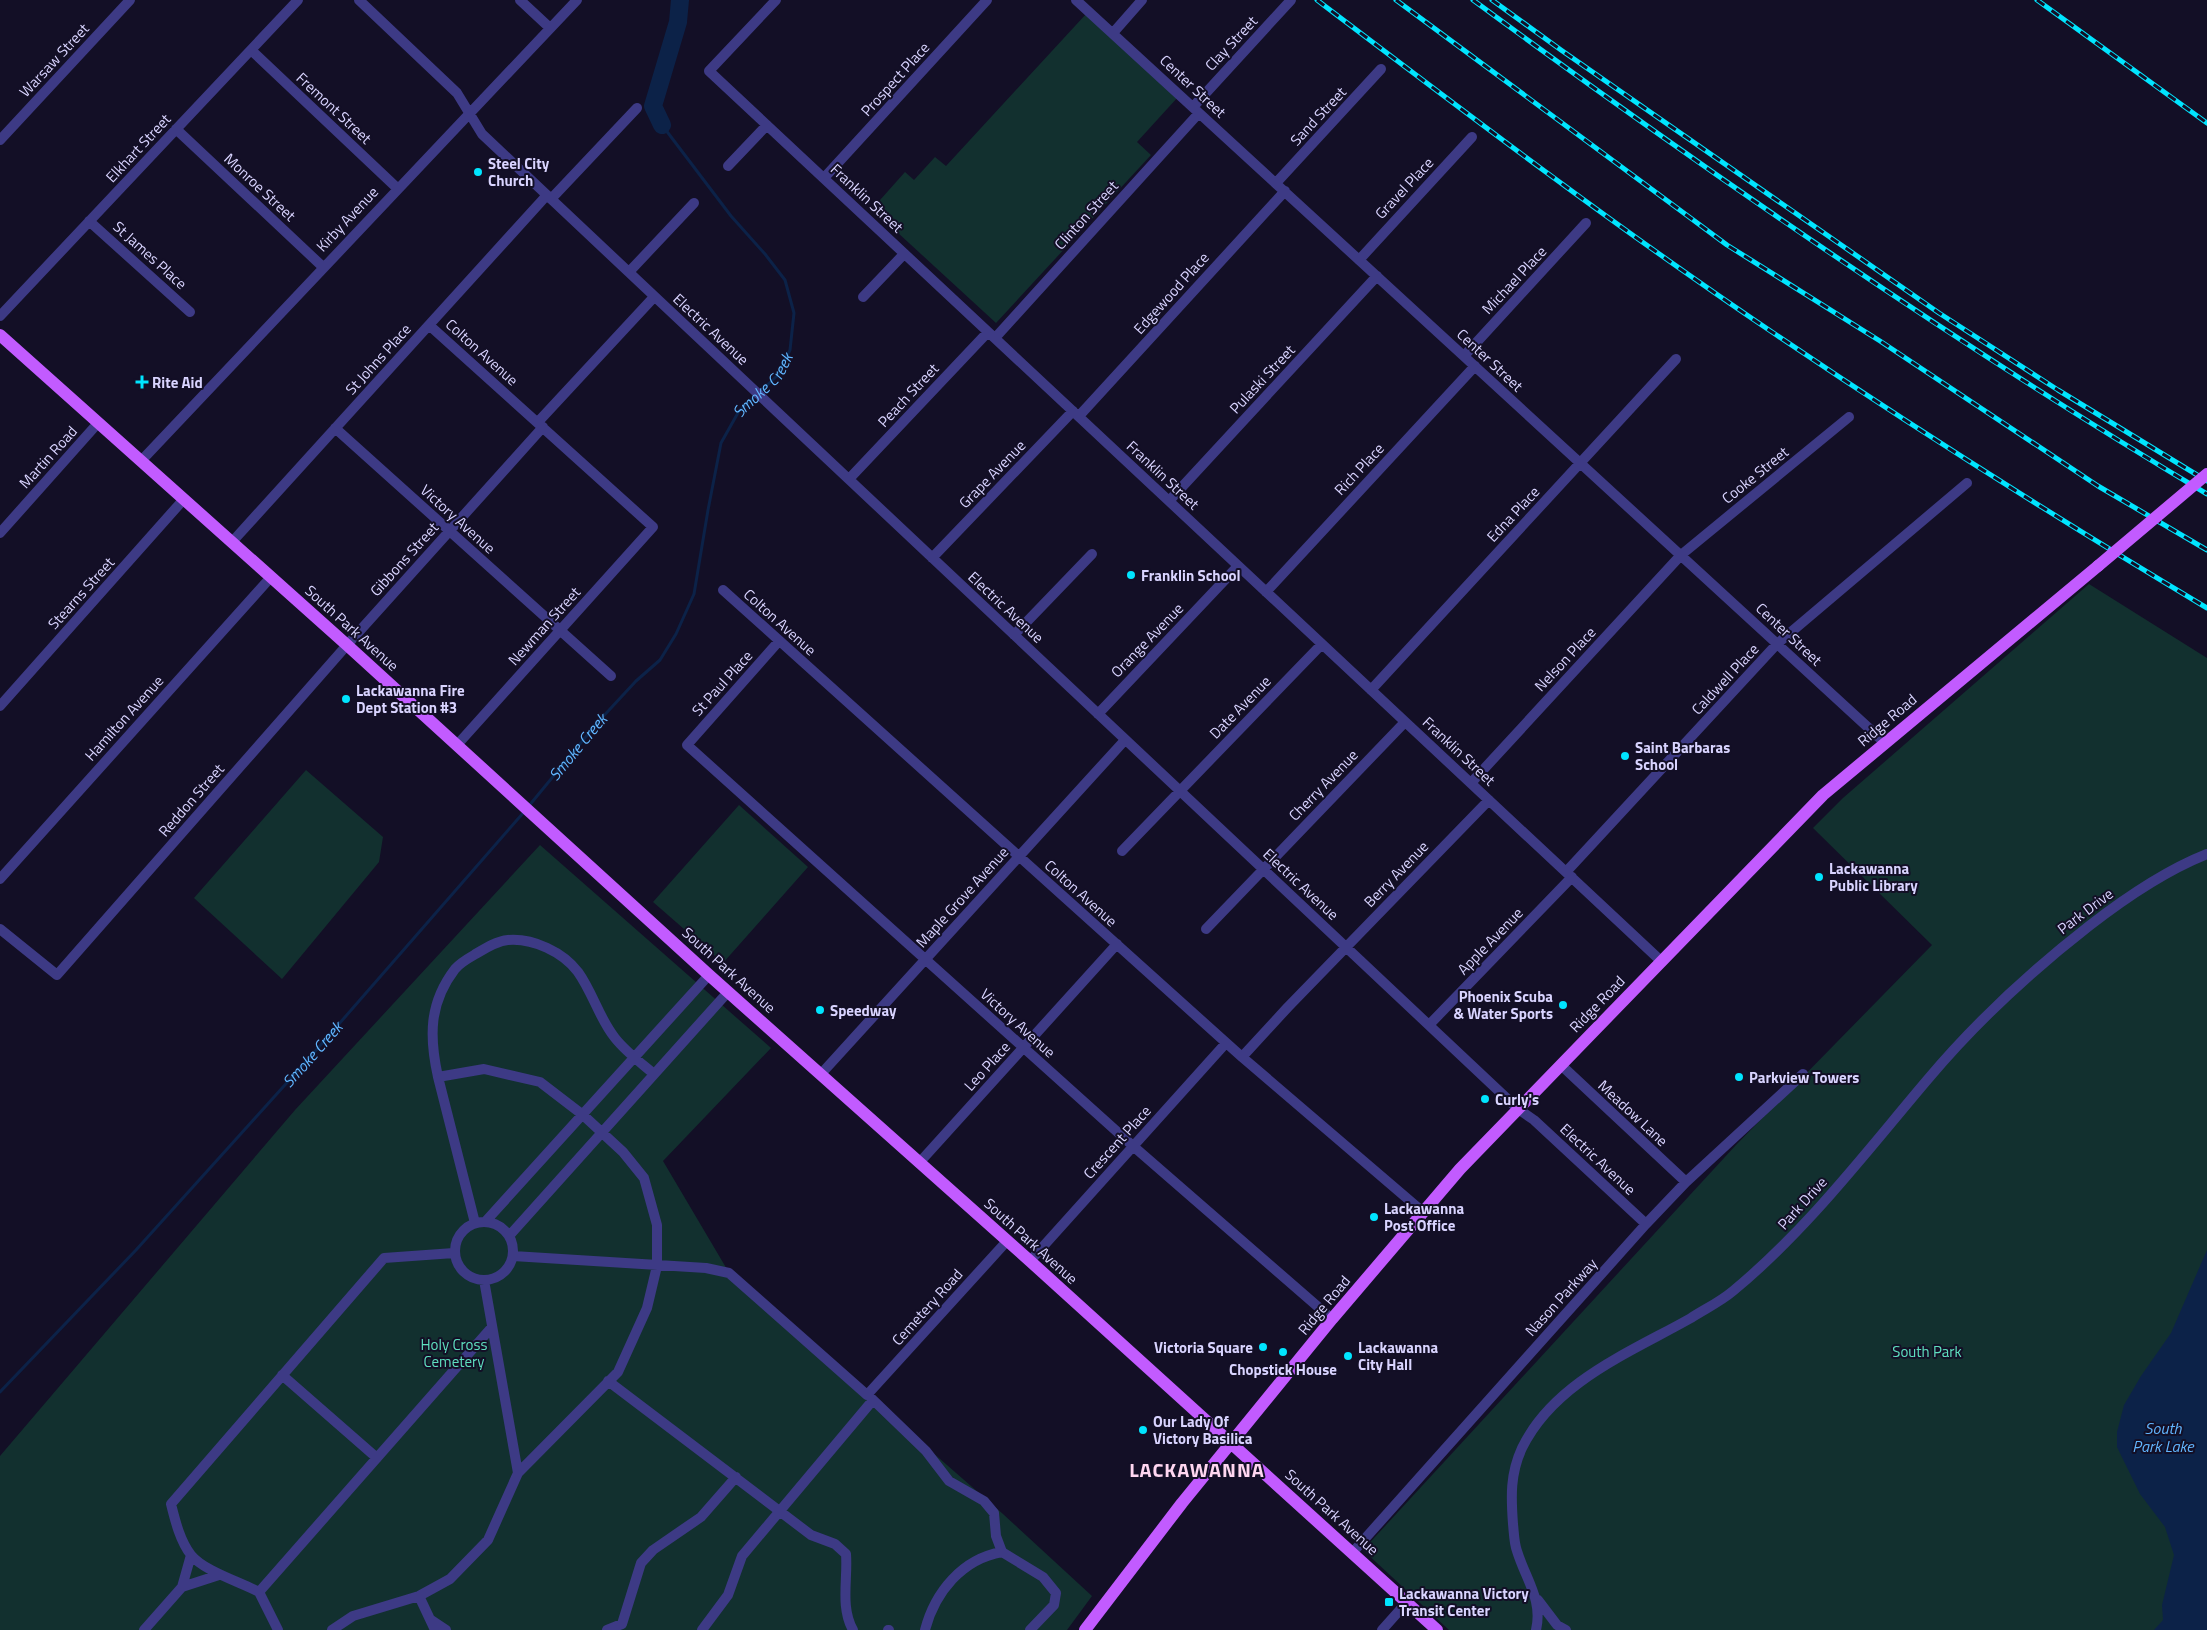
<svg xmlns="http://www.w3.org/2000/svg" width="2207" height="1630" viewBox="0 0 2207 1630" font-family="'Titillium Web',sans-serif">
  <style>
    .green { fill: #12302f }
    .water { fill: #0c2248 }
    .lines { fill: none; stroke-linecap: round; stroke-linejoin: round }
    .stream { stroke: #0c2248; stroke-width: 3 }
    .river { stroke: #0c2248; stroke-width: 18 }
    .minor { stroke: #3d3a85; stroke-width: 10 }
    .major { stroke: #c25bff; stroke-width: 12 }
    .rail-casing { stroke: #00e5ff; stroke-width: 5 }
    .rail { stroke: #130f26; stroke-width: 3; stroke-dasharray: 9; stroke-linecap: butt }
    .major-bridge { stroke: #c25bff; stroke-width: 12 }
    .poi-dot { fill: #00e5ff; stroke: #130f26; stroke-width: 2 }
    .labels { text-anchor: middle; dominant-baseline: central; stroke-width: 4; stroke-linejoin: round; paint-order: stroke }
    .street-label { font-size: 15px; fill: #d9d4ff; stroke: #130f26 }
    .poi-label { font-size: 15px; font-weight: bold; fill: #d9d4ff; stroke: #130f26; text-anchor: start }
    .park-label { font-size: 15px; fill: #5fe0c0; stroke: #130f26 }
    .water-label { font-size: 16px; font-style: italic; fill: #62b6ff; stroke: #130f26 }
    .district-label { font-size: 20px; font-weight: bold; letter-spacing: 1px; fill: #ffd6f0; stroke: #130f26 }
  </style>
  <rect width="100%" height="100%" fill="#130f26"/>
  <path class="green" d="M1087,13L1178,97L1137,142L1151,155L996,323L872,209L905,172L914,180L935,157L946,166Z
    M2089,584L2207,658V1630H1449L1363,1550L1736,1145L1932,945L1813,828L1843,798Z
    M306,770L383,837L379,862L282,979L194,898Z
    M739,805L808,867L723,963L653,902Z
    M540,845L771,1048L663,1161L731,1276L1003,1514L1092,1596L1067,1630H0V1456L295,1110Z"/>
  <path class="water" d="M2207,1250V1630H2154L2163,1620L2162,1605L2174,1555L2165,1527L2140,1494L2117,1447V1432L2124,1405L2141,1376L2171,1333Z"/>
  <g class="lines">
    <g class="stream">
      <path id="s1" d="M528,807L598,722L636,681L660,660L676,634L694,594L708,510L721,443L739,411L777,376L790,350L794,313L785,280L765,254L731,216L662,125"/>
      <path id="s2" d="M0,1392L136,1250L311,1056L524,812"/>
    </g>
    <path class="river" d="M662,125L653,106L678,22L680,0"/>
    <path class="minor" d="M359,0L457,93L482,134L1518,1109L1534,1120L1646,1224
      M520,0L550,28
      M776,0L709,71L1661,961
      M1076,0L1885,743
      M1113,33L1142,0
      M251,50L397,188
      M1193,107L1291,0
      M176,129L323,267
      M0,140L130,0
      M728,166L767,125
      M824,178L987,0
      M1276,183L1381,69
      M551,199L637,108
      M89,221L190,312
      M1359,260L1472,137
      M629,272L694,203
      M863,297L904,254
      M0,316L298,0
      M429,325L653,527L457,745
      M995,338L1199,113
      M1464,356L1586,223
      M1079,416L1285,191
      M538,422L654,297
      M335,428L611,676
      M141,461L577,0
      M849,479L988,332
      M1169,501L1377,276
      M0,533L98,423
      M232,542L547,195
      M932,558L1073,411
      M723,590L1242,1057L1423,1212
      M1266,592L1475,366
      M1014,635L1092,554
      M779,641L687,745L1133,1146L1332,1319
      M1371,690L1676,359
      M0,706L184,499
      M1098,714L1238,566
      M1471,783L1681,555L1849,417
      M1122,851L1322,644
      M1566,872L1777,644L1967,483
      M0,879L271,577
      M0,929L57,975L347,645L543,427
      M1206,929L1405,722
      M1429,1025L1572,877
      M1242,1057L1288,1007L1489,800
      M1561,1065L1686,1182
      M821,1074L1125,740
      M438,1077C429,1036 429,1003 455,969C460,963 467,959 474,955C484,949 496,941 508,940C533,938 563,952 578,972C593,993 599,1018 615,1038C626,1052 641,1063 654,1074
      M919,1163L1117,944
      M455 1251a29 29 0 1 1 58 0a29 29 0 1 1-58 0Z
      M485,1222L709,975
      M475,1223L438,1077L484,1069L540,1082L583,1115L623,1152L644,1178L657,1225V1266L647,1308L618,1372L518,1473
      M509,1236L728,992
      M454,1253L384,1258L171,1504C175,1520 180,1541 191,1555C204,1571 240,1582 259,1592L492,1327
      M513,1256L706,1268L729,1273L867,1395L1007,1241
      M1030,1261L1226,1043
      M282,1375L377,1458
      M608,1381L811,1535L835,1544L846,1554C848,1579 840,1607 853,1630
      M868,1395L926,1451L949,1481L984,1501L994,1513L996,1536L1002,1552
      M1353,1552L1646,1224L1686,1182L1803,1074
      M182,1587L191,1555
      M259,1592L278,1630
      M419,1596L435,1630
      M1538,1600L1557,1625L1566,1630
      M431,1620L446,1630
      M144,1630L182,1587L219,1575
      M332,1630L353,1616L419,1596L450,1579L488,1540L518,1473L484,1280
      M607,1630L622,1624L641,1563L653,1550L701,1517L736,1477
      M702,1630L728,1595L742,1556L873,1400
      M888,1630H889
      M925,1630C935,1592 962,1559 1002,1552L1043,1577L1056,1593L1054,1605L1030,1630
      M1382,1630L1407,1602
      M1536,1630C1543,1600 1526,1580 1517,1551C1514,1543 1514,1533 1513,1524C1511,1497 1510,1474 1522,1448C1554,1382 1631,1352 1691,1318C1705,1309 1720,1302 1733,1291C1807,1230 1866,1152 1928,1079C1976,1022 2030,972 2089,926C2125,898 2164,871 2207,854"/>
    <path class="major" d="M0,335L347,645L709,975L1030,1261L1437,1630
      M1085,1630L1182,1503L1332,1319L1460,1169L1823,795L2098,566"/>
    <defs>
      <path id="rail" d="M1317,0C1466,113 1616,227 1772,332C1914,428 2060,520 2207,608
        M1396,0L1727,245L1880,341L2098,486L2207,550
        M1473,0C1711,175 1954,343 2207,494
        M1492,0L1561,50L1939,313L2058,390L2207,481
        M2037,0L2207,123"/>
    </defs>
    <use href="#rail" class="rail-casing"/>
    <use href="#rail" class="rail"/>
    <path class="major-bridge" d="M2098,566L2207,474"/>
  </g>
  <g class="poi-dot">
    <circle cx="478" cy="172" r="5"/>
    <path d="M139.5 374.5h5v5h5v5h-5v5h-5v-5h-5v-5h5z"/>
    <circle cx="1131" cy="575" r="5"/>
    <circle cx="346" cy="699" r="5"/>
    <circle cx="1625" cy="756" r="5"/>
    <circle cx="1819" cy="877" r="5"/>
    <circle cx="1563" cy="1005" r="5"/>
    <circle cx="820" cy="1010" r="5"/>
    <circle cx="1739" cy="1077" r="5"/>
    <circle cx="1485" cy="1099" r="5"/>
    <circle cx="1374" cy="1217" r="5"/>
    <circle cx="1263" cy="1347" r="5"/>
    <circle cx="1283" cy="1352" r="5"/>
    <circle cx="1348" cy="1356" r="5"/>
    <circle cx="1143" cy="1430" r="5"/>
    <rect x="1384" y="1597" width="10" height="10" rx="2.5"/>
  </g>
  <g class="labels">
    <g class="street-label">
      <text transform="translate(1231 43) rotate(-47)">Clay Street</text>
      <text transform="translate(54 60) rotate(-47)">Warsaw Street</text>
      <text transform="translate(895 79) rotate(-48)">Prospect Place</text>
      <text transform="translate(1193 86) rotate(43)">Center Street</text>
      <text transform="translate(334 108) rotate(43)">Fremont Street</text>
      <text transform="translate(1318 116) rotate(-47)">Sand Street</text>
      <text transform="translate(138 148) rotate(-47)">Elkhart Street</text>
      <text transform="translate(260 187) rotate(43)">Monroe Street</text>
      <text transform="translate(1404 188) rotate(-47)">Gravel Place</text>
      <text transform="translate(867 198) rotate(43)">Franklin Street</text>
      <text transform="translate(1086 215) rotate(-48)">Clinton Street</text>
      <text transform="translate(347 219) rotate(-47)">Kirby Avenue</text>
      <text transform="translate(150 255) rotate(42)">St James Place</text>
      <text transform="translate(1514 280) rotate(-47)">Michael Place</text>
      <text transform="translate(1171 293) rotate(-48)">Edgewood Place</text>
      <text transform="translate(711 329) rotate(43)">Electric Avenue</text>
      <text transform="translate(482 352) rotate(42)">Colton Avenue</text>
      <text transform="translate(378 359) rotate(-48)">St Johns Place</text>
      <text transform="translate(1490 360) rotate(43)">Center Street</text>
      <text transform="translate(1262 379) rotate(-47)">Pulaski Street</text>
      <text transform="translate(908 395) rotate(-47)">Peach Street</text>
      <text transform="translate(48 457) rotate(-48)">Martin Road</text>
      <text transform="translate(1359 469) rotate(-47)">Rich Place</text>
      <text transform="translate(992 474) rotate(-46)">Grape Avenue</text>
      <text transform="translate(1163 475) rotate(43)">Franklin Street</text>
      <text transform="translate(1755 475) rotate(-39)">Cooke Street</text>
      <text transform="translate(1513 514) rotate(-47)">Edna Place</text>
      <text transform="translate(458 519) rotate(42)">Victory Avenue</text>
      <text transform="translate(404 559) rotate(-48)">Gibbons Street</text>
      <text transform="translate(81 593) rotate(-48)">Stearns Street</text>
      <text transform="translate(1006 607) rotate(43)">Electric Avenue</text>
      <text transform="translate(780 622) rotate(42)">Colton Avenue</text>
      <text transform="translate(544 626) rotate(-48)">Newman Street</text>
      <text transform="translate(352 628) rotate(42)">South Park Avenue</text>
      <text transform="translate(1789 634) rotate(43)">Center Street</text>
      <text transform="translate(1147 640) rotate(-46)">Orange Avenue</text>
      <text transform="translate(1565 659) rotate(-47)">Nelson Place</text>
      <text transform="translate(1725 679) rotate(-47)">Caldwell Place</text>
      <text transform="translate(722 683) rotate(-48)">St Paul Place</text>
      <text transform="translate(1240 707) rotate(-46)">Date Avenue</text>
      <text transform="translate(124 718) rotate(-48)">Hamilton Avenue</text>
      <text transform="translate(1887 720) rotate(-40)">Ridge Road</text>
      <text transform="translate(1459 751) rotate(43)">Franklin Street</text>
      <text transform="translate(1323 785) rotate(-46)">Cherry Avenue</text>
      <text transform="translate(191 800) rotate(-49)">Reddon Street</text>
      <text transform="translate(1396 874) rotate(-46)">Berry Avenue</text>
      <text transform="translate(1301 884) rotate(43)">Electric Avenue</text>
      <text transform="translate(1081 893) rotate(42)">Colton Avenue</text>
      <text transform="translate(962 897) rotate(-48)">Maple Grove Avenue</text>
      <text transform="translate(2085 911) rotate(-37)">Park Drive</text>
      <text transform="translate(1490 941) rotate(-46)">Apple Avenue</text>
      <text transform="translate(729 970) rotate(42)">South Park Avenue</text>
      <text transform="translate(1597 1004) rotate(-46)">Ridge Road</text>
      <text transform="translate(1018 1023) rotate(42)">Victory Avenue</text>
      <text transform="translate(987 1066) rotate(-48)">Leo Place</text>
      <text transform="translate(1633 1113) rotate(43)">Meadow Lane</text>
      <text transform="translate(1117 1142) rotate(-48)">Crescent Place</text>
      <text transform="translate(1598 1159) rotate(43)">Electric Avenue</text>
      <text transform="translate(1802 1203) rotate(-48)">Park Drive</text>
      <text transform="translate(1031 1241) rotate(42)">South Park Avenue</text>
      <text transform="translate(1561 1297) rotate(-48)">Nason Parkway</text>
      <text transform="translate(1324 1305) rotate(-50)">Ridge Road</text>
      <text transform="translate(927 1307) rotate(-48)">Cemetery Road</text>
      <text transform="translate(1332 1512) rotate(42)">South Park Avenue</text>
    </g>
    <g class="poi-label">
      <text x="488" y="163">Steel City<tspan x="488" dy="17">Church</tspan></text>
      <text x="152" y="382">Rite Aid</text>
      <text x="1141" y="575">Franklin School</text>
      <text x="356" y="690">Lackawanna Fire<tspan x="356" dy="17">Dept Station #3</tspan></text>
      <text x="1635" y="747">Saint Barbaras<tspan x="1635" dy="17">School</tspan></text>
      <text x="1829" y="868">Lackawanna<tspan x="1829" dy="17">Public Library</tspan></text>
      <text x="1553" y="996" text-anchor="end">Phoenix Scuba<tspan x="1553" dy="17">&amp; Water Sports</tspan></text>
      <text x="830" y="1010">Speedway</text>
      <text x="1749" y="1077">Parkview Towers</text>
      <text x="1495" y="1099">Curly's</text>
      <text x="1384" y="1208">Lackawanna<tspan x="1384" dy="17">Post Office</tspan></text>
      <text x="1253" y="1347" text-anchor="end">Victoria Square</text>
      <text x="1358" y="1347">Lackawanna<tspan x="1358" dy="17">City Hall</tspan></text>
      <text x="1283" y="1369" text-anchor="middle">Chopstick House</text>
      <text x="1153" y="1421">Our Lady Of<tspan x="1153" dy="17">Victory Basilica</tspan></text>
      <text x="1399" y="1593">Lackawanna Victory<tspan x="1399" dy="17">Transit Center</tspan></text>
    </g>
    <g class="park-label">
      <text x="454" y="1344">Holy Cross<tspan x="454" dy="17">Cemetery</tspan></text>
      <text x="1927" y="1351">South Park</text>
    </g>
    <g class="water-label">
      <text stroke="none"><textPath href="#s1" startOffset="498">Smoke Creek</textPath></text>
      <text stroke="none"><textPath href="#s1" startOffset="78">Smoke Creek</textPath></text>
      <text stroke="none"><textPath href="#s2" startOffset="460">Smoke Creek</textPath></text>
      <text x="2163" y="1428">South<tspan x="2163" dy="18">Park Lake</tspan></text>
    </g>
    <g class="district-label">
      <text x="1197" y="1469">LACKAWANNA</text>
    </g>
  </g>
</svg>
